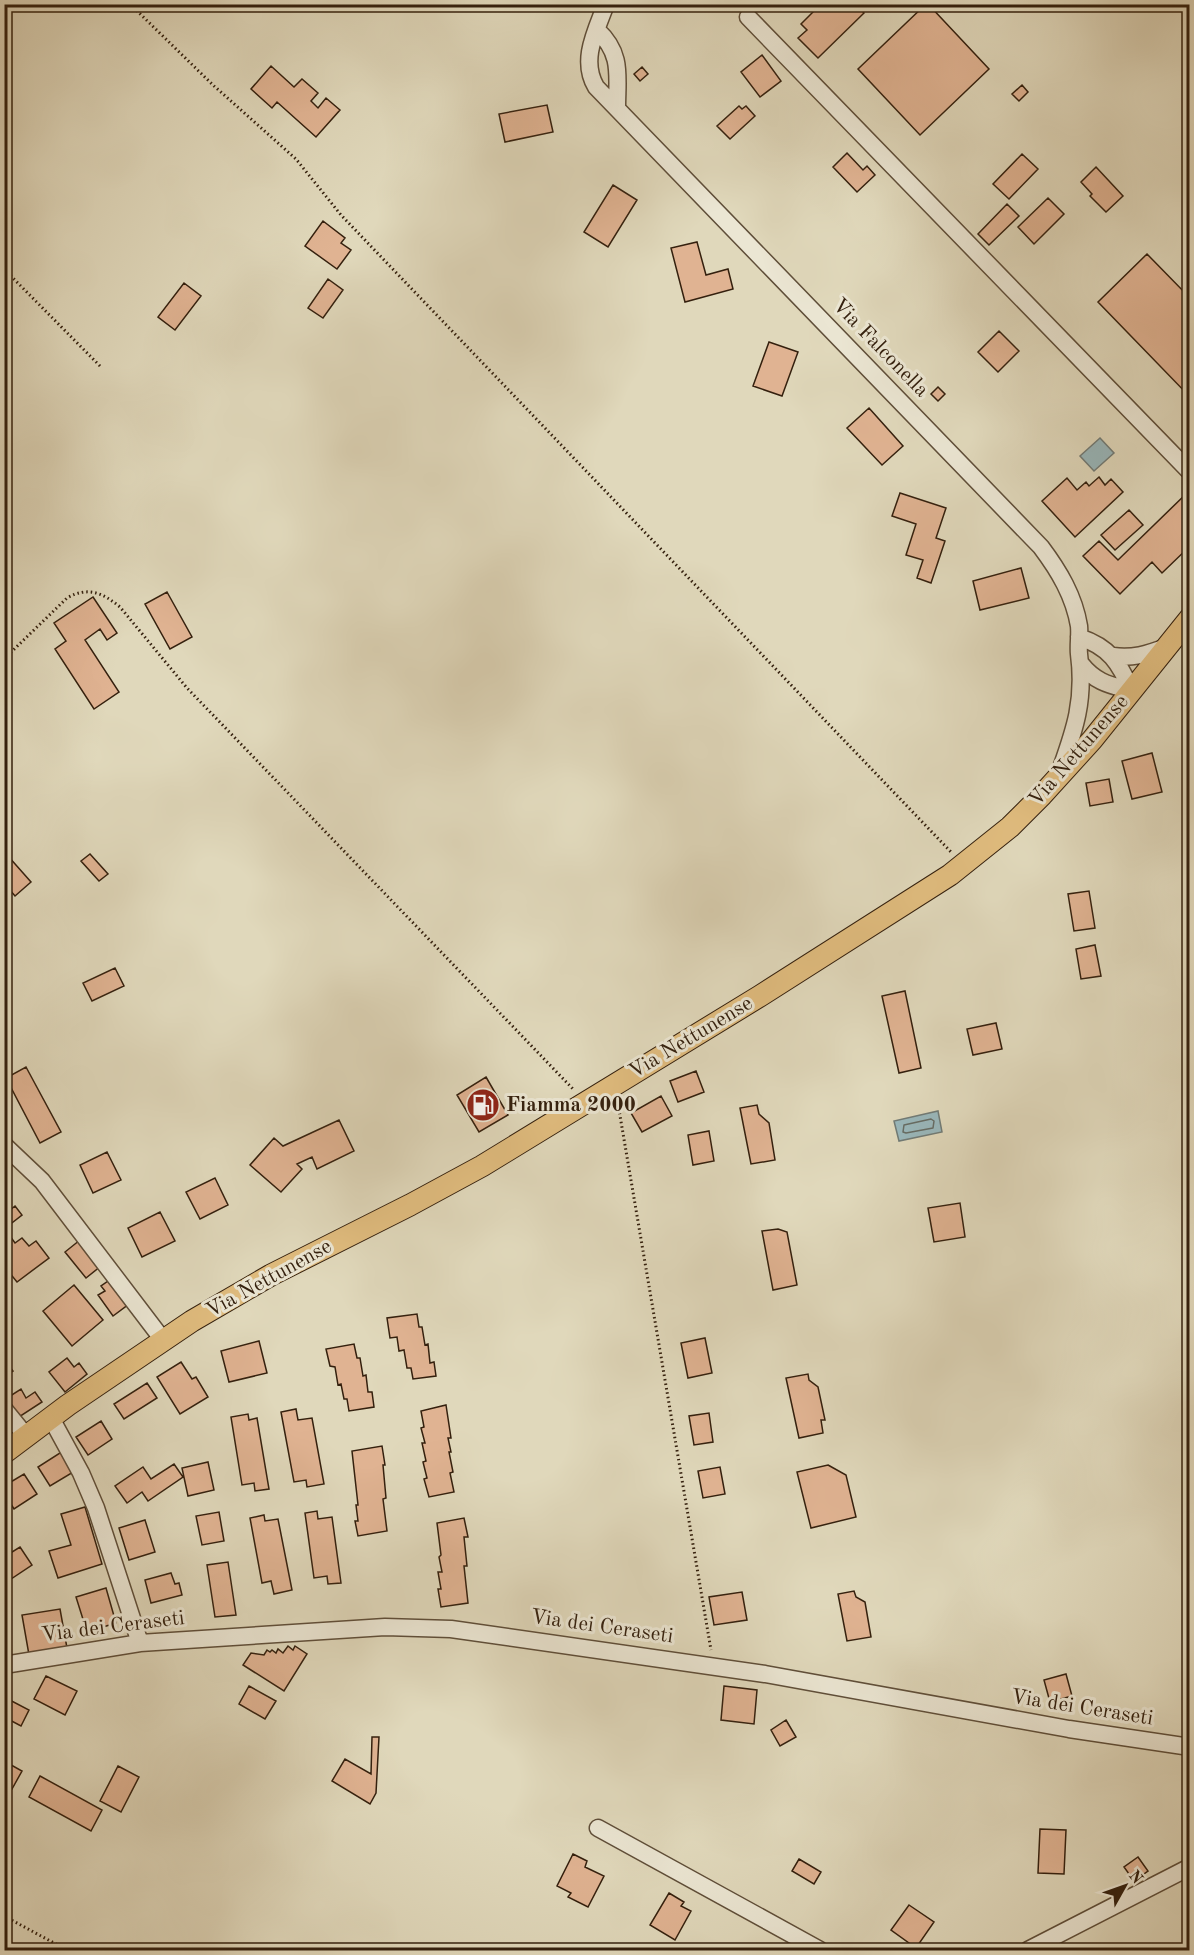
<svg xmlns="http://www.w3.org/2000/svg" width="1194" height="1955" viewBox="0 0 1194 1955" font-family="'Old Standard TT',serif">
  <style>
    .water { fill: #99b7bb; stroke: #717b76; stroke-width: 1.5 }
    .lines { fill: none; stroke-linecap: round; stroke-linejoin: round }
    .shore { stroke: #666c64; stroke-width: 1.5 }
    .building { fill: #e0b392; stroke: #34200e; stroke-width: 1.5 }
    .minor-casing { stroke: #5f4e39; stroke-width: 19 }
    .major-casing { stroke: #34200e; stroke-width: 23 }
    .path { stroke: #34200e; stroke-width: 3; stroke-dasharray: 1.5 3; stroke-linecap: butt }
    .minor { stroke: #ebe6d3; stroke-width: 16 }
    .major { stroke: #e0bc7e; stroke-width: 21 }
    .labels { text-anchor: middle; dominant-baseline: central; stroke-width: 6; stroke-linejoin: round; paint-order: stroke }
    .street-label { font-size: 21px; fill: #34200e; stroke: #ebe6d3 }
    .poi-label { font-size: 21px; font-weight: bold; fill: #34200e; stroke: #ebe6d3; text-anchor: start }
  </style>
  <rect width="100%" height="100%" fill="#e0d8bb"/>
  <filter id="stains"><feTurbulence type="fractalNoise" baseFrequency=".00333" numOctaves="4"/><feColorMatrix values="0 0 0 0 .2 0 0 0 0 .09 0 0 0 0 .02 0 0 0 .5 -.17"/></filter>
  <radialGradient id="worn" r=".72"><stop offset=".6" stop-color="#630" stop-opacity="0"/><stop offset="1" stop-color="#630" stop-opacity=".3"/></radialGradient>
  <path class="water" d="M1100,438L1114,453L1094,471L1080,456Z
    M938,1111L942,1132L899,1141L894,1121Z"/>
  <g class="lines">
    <path class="shore" d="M931,1119L934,1121L933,1128L906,1133L903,1132L904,1125Z"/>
  </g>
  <path class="building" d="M821,4H856L864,13L818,58L798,38L807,30L801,24Z
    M926,4H928L989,69L920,135L858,69Z
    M762,55L781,81L760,97L741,72Z
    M271,66L294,87L302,79L318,93L311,101L318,108L326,98L340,110L316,137L277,102L272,108L251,89Z
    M642,67L648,74L640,81L634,74Z
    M1022,85L1028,92L1019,101L1012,94Z
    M547,105L553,132L505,142L499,114Z
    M739,106L742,109L746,106L755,116L730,139L717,126Z
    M847,153L863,170L867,166L875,175L857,192L833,167Z
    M1022,154L1038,169L1009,199L993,184Z
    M1096,167L1123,196L1106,212L1090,196L1092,194L1081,182Z
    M613,185L637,200L608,247L584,232Z
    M1048,198L1064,214L1034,244L1018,227Z
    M1007,204L1019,216L989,245L978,234Z
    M323,221L345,238L341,243L351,250L337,269L305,246Z
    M697,242L706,275L728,269L733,289L685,302L671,248Z
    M1147,254L1190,298V397L1098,302Z
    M328,279L343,290L323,318L308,308Z
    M184,283L201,296L175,330L158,317Z
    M999,331L1019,351L998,372L978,352Z
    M769,342L798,352L782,396L753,386Z
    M938,387L945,394L938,401L931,394Z
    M869,408L903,446L882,465L847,428Z
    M1099,477L1105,485L1111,479L1123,492L1075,537L1042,501L1067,478L1077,490L1086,482L1089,486Z
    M1190,490V546L1162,573L1152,562L1120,594L1083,556L1099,541L1118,560Z
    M900,493L946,508L936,538L945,541L931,583L917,578L923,560L906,555L916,524L892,516Z
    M1129,510L1143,525L1115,550L1101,535Z
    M1021,568L1029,598L980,610L973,581Z
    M167,592L192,637L170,649L145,604Z
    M93,597L117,633L107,640L100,629L85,640L119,692L94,709L55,649L66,641L54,623Z
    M1152,753L1162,792L1132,799L1122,761Z
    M1109,779L1113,802L1090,806L1086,783Z
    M90,854L108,874L99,881L81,861Z
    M8,856L31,882L15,896L4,883V859Z
    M1089,891L1095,928L1074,931L1068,894Z
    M1095,945L1101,976L1081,979L1076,949Z
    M115,968L124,986L92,1001L83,983Z
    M905,991L921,1068L899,1073L882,996Z
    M996,1023L1002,1049L973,1055L967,1029Z
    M26,1067L61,1132L40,1143L6,1078Z
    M696,1071L704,1092L678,1102L670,1081Z
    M486,1077L508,1115L479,1132L457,1095Z
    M661,1096L672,1116L642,1132L631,1113Z
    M757,1105L759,1114L769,1123L775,1160L751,1164L740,1108Z
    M339,1120L354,1151L317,1169L312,1157L297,1164L302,1169L281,1192L250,1165L274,1138L283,1146Z
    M709,1131L714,1161L693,1165L688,1135Z
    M107,1152L121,1180L93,1193L80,1165Z
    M215,1178L228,1205L200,1219L186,1192Z
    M960,1203L965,1237L934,1242L928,1208Z
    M15,1206L22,1215L8,1226L11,1229L7,1232L15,1243L22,1238L29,1246L36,1241L49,1258L17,1282L4,1266L8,1262L4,1257V1215Z
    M160,1212L175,1241L142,1257L128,1228Z
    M778,1229L787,1232L797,1285L773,1290L762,1231Z
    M80,1240L101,1266L86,1278L65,1252Z
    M111,1279L129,1304L113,1316L98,1295L105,1291L101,1286Z
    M74,1285L103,1320L72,1346L43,1311Z
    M417,1314L419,1327H422L425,1345L428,1344L430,1363L434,1362L436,1376L413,1379L411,1368H407L404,1350L399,1351L397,1337L390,1338L387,1318Z
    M705,1338L712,1373L688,1378L681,1343Z
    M259,1341L267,1373L229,1382L221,1351Z
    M354,1344L357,1358H360L363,1376L366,1375L368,1392H372L374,1407L349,1411L347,1399H344L341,1384L338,1385L335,1367L330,1366L326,1349Z
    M67,1358L74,1367L79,1363L87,1374L65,1392L49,1372Z
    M4,1359L13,1371L4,1377Z
    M181,1362L192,1379L196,1377L208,1397L180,1414L157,1377Z
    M808,1374L809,1380L818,1387L825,1420H821L823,1433L799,1438L786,1378Z
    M147,1383L157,1398L124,1419L114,1404Z
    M21,1389L26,1398L35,1392L42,1402L19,1417L7,1398Z
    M446,1405L451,1438H448L451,1452H449L453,1472L450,1473L454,1492L429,1497L424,1479L427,1478L423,1462L426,1461L422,1443H425L421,1428L424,1427L421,1411Z
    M296,1409L298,1420L312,1418L324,1484L307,1487L306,1480L294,1482L281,1412Z
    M709,1413L713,1442L694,1445L689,1416Z
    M248,1414L249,1420L257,1418L269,1489L255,1491L254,1483L242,1485L231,1417Z
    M101,1421L112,1439L88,1455L76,1437Z
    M382,1446L385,1465H383L386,1498L383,1499L387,1531L358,1536L355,1521H358L356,1505H358L352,1451Z
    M63,1451L75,1471L50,1486L38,1467Z
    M208,1462L214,1490L188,1496L182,1468Z
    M174,1464L183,1477L148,1501L142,1492L127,1503L115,1486L143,1467L151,1479Z
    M828,1465L846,1475L856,1517L811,1528L797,1472Z
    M720,1467L725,1494L703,1498L698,1471Z
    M24,1474L37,1494L14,1509L4,1493V1486Z
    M85,1507L102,1564L58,1578L49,1551L71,1545L61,1514Z
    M317,1511L318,1519L332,1517L341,1583L328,1584L327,1576L314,1578L305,1513Z
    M219,1512L224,1541L202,1545L196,1516Z
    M264,1515L265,1521L278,1519L292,1590L274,1594L271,1581L262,1583L250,1518Z
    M464,1518L468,1537H464L467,1566H464L468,1603L441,1607L438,1589H441L438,1572H442L439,1557L441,1555L437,1523Z
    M145,1520L155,1552L129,1560L119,1528Z
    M20,1547L32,1565L8,1581L4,1575V1557Z
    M228,1562L236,1615L215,1617L207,1565Z
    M171,1573L175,1584L179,1583L182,1595L151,1603L145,1580Z
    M106,1588L116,1623L87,1632L76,1597Z
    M854,1591L856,1597L865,1602L871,1637L847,1641L838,1594Z
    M742,1592L747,1620L714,1625L709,1597Z
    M60,1609L67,1648L29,1655L22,1615Z
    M288,1646L293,1650L295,1646L307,1654L284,1691L243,1665L251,1653L264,1655L267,1650L270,1652L272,1650L276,1653L278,1649L283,1653Z
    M1066,1674L1072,1696L1050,1702L1044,1680Z
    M46,1676L77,1691L65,1715L34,1699Z
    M249,1686L276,1701L265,1719L239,1704Z
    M724,1686L757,1690L754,1724L721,1720Z
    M4,1697L29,1710L21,1726L4,1717Z
    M786,1720L796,1737L780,1746L771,1730Z
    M372,1737H379L376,1793L370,1804L332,1781L345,1759L371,1774Z
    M4,1761L22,1771L12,1789L4,1784Z
    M118,1766L139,1777L121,1812L100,1801Z
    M40,1776L102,1810L91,1831L29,1797Z
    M1040,1829L1066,1830L1064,1874L1038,1873Z
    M573,1854L587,1861L585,1867L604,1876L588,1907L568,1897L571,1893L557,1886Z
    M1138,1857L1148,1871L1134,1881L1124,1867Z
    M799,1859L821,1872L814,1884L792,1871Z
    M669,1893L684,1902L681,1906L691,1911L675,1940L650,1925Z
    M909,1905L934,1922L916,1948L891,1930Z"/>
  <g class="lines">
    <defs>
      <path id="minor" d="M606,4C596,31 580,60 596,87L1041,547C1059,571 1074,596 1079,626C1080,635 1078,645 1079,654C1085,700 1075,729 1060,771
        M748,17L1190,472
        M597,30C623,54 617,76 617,108
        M1079,637C1110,647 1119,663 1132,691
        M1113,656C1132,659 1148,654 1166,647
        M1081,664C1096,683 1110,685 1132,691
        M4,1145L42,1181L163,1340
        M4,1409L26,1436
        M51,1418L81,1473L96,1508L140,1643
        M4,1665L140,1643L385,1627L451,1629L765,1674L1069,1729L1190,1747
        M598,1828L820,1950
        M1028,1950L1190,1867"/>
      <path id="major" d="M4,1453L68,1405L192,1321L271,1275L410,1205L482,1166L760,996L950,875L1010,827L1042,795L1092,740L1190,618"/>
    </defs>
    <use href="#minor" class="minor-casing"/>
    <use href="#major" class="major-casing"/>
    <path class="path" d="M130,4L214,86L296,159L341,215L952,853
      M4,269L101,367
      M4,659L67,598C88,586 103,593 120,607L187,688L573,1089
      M618,1104L711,1650
      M4,1916L67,1950"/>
    <use href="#minor" class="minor"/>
    <use href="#major" class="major"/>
  </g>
  <defs>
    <symbol id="fuel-disc" viewBox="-11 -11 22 22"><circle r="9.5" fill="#8f2418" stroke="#ebe6d3"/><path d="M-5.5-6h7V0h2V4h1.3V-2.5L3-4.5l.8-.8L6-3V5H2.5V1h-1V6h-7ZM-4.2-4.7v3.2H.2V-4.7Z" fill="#fff"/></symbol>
  </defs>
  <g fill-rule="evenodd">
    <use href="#fuel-disc" x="464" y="1086" width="38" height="38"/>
  </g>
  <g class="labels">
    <g class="street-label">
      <text transform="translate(880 348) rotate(46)">Via Falconella</text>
      <text transform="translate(1079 751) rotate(-49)">Via Nettunense</text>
      <text transform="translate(691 1038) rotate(-31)">Via Nettunense</text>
      <text transform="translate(269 1279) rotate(-29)">Via Nettunense</text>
      <text transform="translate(113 1627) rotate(-7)">Via dei Ceraseti</text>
      <text transform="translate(602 1627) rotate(8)">Via dei Ceraseti</text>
      <text transform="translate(1082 1708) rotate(9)">Via dei Ceraseti</text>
    </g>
    <g class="poi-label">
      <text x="506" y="1105">Fiamma 2000</text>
    </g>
  </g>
  <rect width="1194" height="1955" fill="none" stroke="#e0d8bb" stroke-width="24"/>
  <rect x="6" y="6" width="1182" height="1943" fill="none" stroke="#34200e" stroke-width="3"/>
  <rect x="12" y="12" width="1170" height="1931" fill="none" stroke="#34200e" stroke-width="1.5"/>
  <g transform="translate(1125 1886) rotate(50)" stroke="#ebe6d3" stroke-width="4.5" paint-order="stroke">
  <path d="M0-4.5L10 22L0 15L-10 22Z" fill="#34200e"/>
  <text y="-9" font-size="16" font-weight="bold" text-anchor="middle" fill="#34200e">N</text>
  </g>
  <rect width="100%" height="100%" filter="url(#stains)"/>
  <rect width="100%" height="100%" fill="url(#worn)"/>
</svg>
